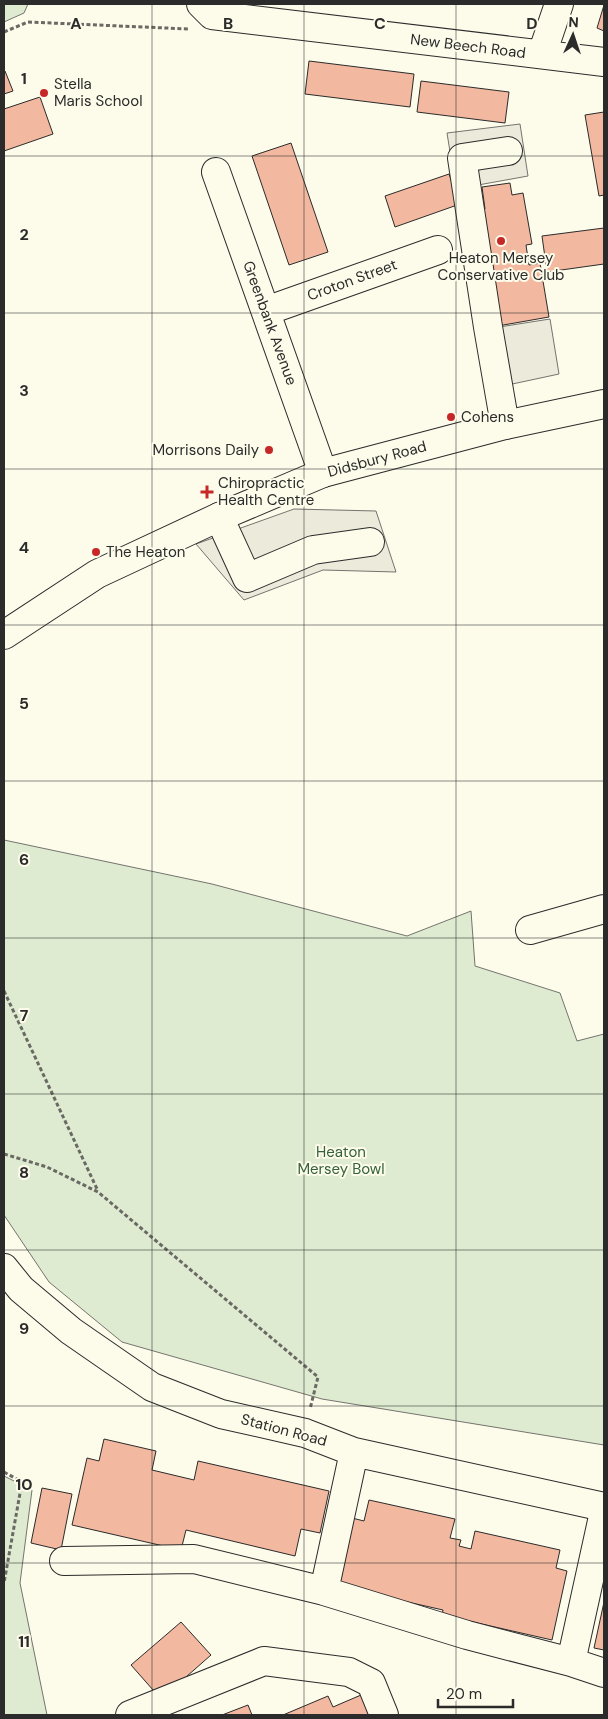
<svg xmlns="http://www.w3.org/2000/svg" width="608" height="1719" viewBox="0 0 608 1719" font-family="'DM Sans',sans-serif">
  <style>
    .green { fill: #deebd1; stroke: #74746e }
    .parking { fill: #eceadb; stroke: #74746e }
    .building { fill: #f2b8a0; stroke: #2b2b2b }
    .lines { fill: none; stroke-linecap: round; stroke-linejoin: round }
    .minor-casing { stroke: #2b2b2b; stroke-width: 30 }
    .major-casing { stroke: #2b2b2b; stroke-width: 30 }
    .path { stroke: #6a6964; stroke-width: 3; stroke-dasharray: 4 2.5; stroke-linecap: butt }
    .minor { stroke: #fdfbea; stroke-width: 28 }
    .major { stroke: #fdfbea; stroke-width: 28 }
    .grid { fill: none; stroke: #2b2b2b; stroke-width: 1; stroke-opacity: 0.55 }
    .poi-dot { fill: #c62828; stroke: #fdfbea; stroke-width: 2 }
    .labels { text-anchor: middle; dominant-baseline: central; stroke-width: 4; stroke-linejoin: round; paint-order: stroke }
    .street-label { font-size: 15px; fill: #2b2b2b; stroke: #fdfbea }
    .poi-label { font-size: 15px; fill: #2b2b2b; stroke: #fdfbea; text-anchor: start }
    .park-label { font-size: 15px; fill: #34623c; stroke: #fdfbea }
    .grid-label { font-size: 16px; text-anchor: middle; font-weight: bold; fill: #2b2b2b; stroke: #fdfbea; stroke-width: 4; stroke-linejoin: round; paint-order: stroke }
  </style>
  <rect width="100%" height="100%" fill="#fdfbea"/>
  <path class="green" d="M4,4H28L24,13L4,22Z
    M4,840L212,884L407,936L471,911L475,966L560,993L577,1041L604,1034V1445L322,1399L122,1342L49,1282L4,1215Z
    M4,1476L32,1490L20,1583L47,1715H4Z"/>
  <path class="parking" d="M520,124L528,176L456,189L447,133Z
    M550,319L559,374L503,386L493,328Z
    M294,509L376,511L396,572L323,570L244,600L196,544Z"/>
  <path class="building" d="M604,5V31L597,28Z
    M309,61L414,74L410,107L305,94Z
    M5,71L13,91L4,94V72Z
    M421,81L509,92L505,123L417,112Z
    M40,97L53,134L4,151V109Z
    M604,112V195L599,196L585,115Z
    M291,143L328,252L289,265L252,156Z
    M449,174L460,204L395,227L385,196Z
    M510,183L512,195L523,193L532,244L526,245L529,265L540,263L549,317L492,327L473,210L485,209L482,187Z
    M604,228V264L547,272L542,236Z
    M104,1439L156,1451L152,1470L194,1480L198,1461L329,1491L320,1533L301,1529L295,1556L186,1530L181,1550L72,1525L87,1458L99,1461Z
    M42,1488L72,1494L61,1550L31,1543Z
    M369,1500L455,1519L450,1538L461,1540L459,1546L471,1549L475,1531L560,1550L556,1568L567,1571L552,1640L442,1615L443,1610L337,1586L352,1518L364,1521Z
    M604,1602V1650L594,1648Z
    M181,1622L211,1655L161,1699L131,1665Z
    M361,1695L370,1715H283L328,1696L333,1707Z
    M248,1705L252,1715H222Z"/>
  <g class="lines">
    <defs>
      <path id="minor" d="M201,4L212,15L604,62
        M542,54L559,4
        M216,172L323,473
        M266,311L438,250
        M505,425L488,327L462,158L508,151
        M219,517L247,578L313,550L370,542
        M530,930L604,909
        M4,1268L21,1289L71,1331L152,1387L221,1414L305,1433L354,1452L604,1507
        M354,1452L324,1591L467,1635L571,1662L604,1673
        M64,1561L194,1559L324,1591
        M571,1662L604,1512
        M130,1715L264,1661L349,1672L371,1683L384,1715"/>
      <path id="major" d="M4,635L97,574L219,517L323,473L505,425L604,404"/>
    </defs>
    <use href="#minor" class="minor-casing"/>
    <use href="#major" class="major-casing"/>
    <path class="path" d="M4,32L28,22L189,29
      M4,991L98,1191
      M4,1154L47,1167L98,1192L318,1377L310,1409
      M4,1472L22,1482L4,1583"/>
    <use href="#minor" class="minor"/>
    <use href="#major" class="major"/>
  </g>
  <path class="grid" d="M152,4V1715M304,4V1715M456,4V1715M4,156H604M4,313H604M4,469H604M4,625H604M4,781H604M4,938H604M4,1094H604M4,1250H604M4,1406H604M4,1563H604"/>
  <g class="poi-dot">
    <circle cx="44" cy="93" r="5"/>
    <circle cx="501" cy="241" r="5"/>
    <circle cx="451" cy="417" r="5"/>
    <circle cx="269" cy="450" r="5"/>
    <path d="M204.5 484.5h5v5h5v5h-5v5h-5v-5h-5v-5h5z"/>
    <circle cx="96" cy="552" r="5"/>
  </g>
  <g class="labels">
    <g class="street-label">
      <text transform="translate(468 46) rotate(7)">New Beech Road</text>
      <text transform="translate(352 280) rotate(-20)">Croton Street</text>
      <text transform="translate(270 323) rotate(70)">Greenbank Avenue</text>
      <text transform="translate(377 459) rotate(-15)">Didsbury Road</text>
      <text transform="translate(284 1430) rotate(15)">Station Road</text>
    </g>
    <g class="poi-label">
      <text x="54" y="84">Stella<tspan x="54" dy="17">Maris School</tspan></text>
      <text x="501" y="258" text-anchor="middle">Heaton Mersey<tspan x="501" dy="17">Conservative Club</tspan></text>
      <text x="461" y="417">Cohens</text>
      <text x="259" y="450" text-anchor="end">Morrisons Daily</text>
      <text x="218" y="483">Chiropractic<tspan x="218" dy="17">Health Centre</tspan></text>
      <text x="106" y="552">The Heaton</text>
    </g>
    <g class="park-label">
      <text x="341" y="1152">Heaton<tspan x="341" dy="17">Mersey Bowl</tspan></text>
    </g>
  </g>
  <g class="grid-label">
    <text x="76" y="29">A</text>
    <text x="228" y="29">B</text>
    <text x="380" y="29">C</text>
    <text x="532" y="29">D</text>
    <text x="24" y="84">1</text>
    <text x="24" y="240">2</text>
    <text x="24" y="396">3</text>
    <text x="24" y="553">4</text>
    <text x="24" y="709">5</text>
    <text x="24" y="865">6</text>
    <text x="24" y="1021">7</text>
    <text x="24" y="1178">8</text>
    <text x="24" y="1334">9</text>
    <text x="24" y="1490">10</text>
    <text x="24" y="1647">11</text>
  </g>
  <rect width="608" height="1719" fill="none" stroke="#2b2b2b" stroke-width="10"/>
  <g transform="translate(573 35) rotate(3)" stroke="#fdfbea" stroke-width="4" paint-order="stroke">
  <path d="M0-4L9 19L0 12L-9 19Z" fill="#2b2b2b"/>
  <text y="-8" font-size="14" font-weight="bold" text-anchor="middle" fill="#2b2b2b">N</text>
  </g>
  <path d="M438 1699v8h75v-8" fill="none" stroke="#2b2b2b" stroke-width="2.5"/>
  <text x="446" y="1699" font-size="15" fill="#2b2b2b" stroke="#fdfbea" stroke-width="4" paint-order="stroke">20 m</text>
</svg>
